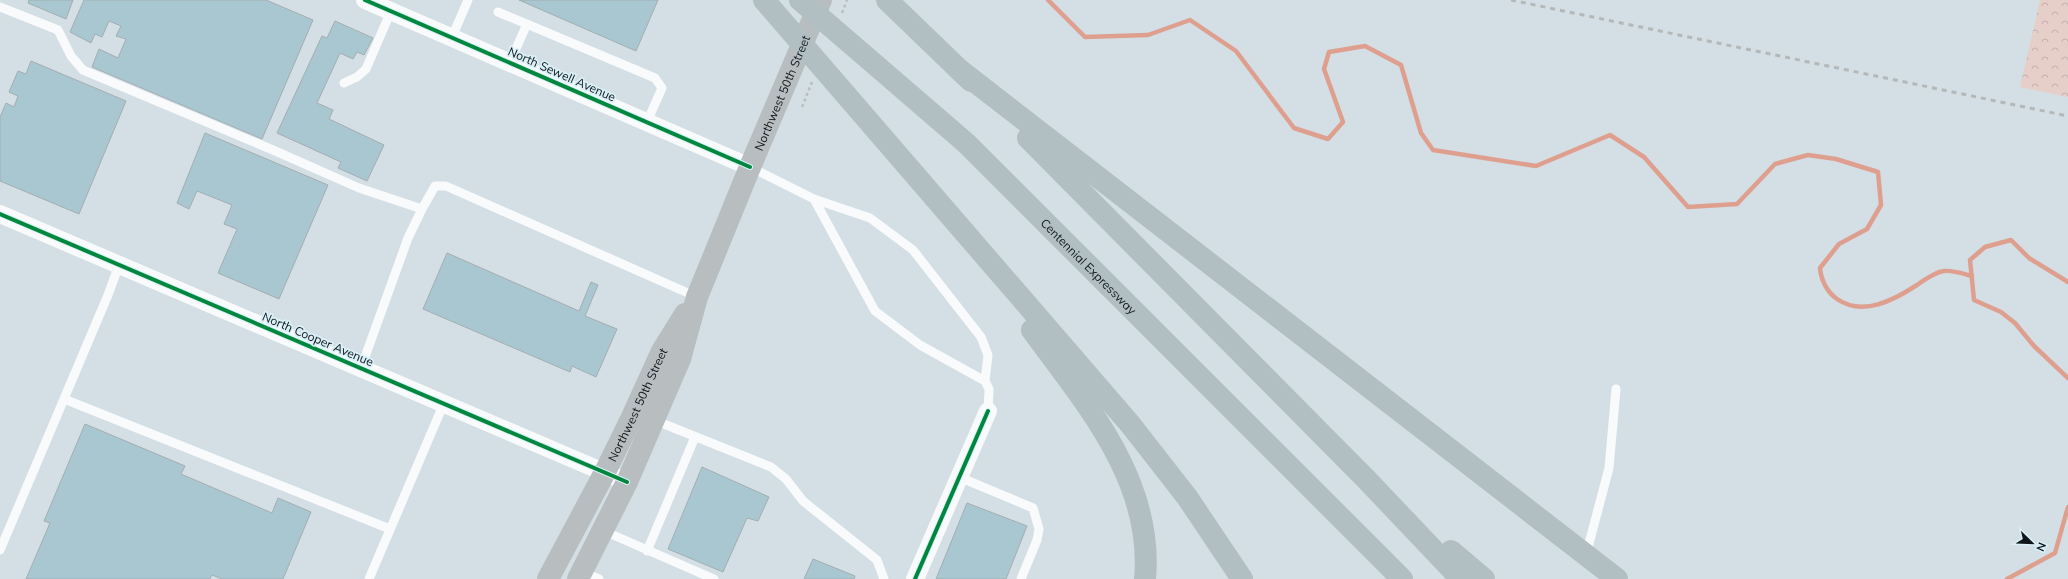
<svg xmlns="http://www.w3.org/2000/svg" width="2068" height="579" viewBox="0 0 2068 579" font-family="Mulish,sans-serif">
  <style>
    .park { fill: url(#park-crowns) }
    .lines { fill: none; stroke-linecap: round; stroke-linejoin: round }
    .stream { stroke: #df9f8f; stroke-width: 4.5 }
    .building { fill: #a8c7d1; stroke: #a4adb1 }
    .path { stroke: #babebf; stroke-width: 2.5; stroke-dasharray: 3 3; stroke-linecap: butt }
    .lane { stroke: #f8fafb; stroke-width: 9 }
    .street { stroke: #f8fafb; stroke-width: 18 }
    .secondary { stroke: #b8bdbf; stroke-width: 22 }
    .highway { stroke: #b2bfc2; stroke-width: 22 }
    .rail { stroke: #b5b8b9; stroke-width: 3; stroke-dasharray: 5 5; stroke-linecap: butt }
    .cycleway-casing { stroke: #daf0f8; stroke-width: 6 }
    .cycleway { stroke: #00873e; stroke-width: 4 }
    .labels { text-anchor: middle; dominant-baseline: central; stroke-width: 3.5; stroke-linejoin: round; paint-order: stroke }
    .street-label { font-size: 12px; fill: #0f1619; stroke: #daf0f8 }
  </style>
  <defs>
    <pattern id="park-crowns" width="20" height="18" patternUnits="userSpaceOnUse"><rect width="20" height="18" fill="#e6cec9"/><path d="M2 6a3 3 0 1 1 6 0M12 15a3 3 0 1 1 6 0" fill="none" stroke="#c4b0ac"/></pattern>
  </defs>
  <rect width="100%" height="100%" fill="#d3dfe4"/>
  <path class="park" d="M2040,0H2068V97L2020,87Z"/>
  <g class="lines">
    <path class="stream" d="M1048,0L1085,37L1148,35L1190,20L1236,51L1294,128L1328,139L1343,122L1324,69L1329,52L1365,46L1401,65L1421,133L1433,150L1536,166L1610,135L1644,157L1688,207L1737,204L1775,164L1808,155L1836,159L1878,172L1881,205L1867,229L1839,244L1820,268C1821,280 1827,292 1837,299C1863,317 1894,300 1917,285C1924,280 1936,272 1944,271C1953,270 1964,274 1972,276
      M2068,282L2029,258L2011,240L1985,247L1970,260L1974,300L2001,312L2015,323L2034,346L2068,378
      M2007,579L2055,553L2068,507"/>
  </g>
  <path class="building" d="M29,0H73L66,19L28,3Z
    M84,0H266L313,20L262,139L92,67L99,49L118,58L126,39L116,36L121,26L109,21L102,37L95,34L91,43L70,32Z
    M519,0H658L636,51Z
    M335,21L373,38L364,55L357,52L353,59L340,53L317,103L333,110L329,119L384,145L367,181L338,168L341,162L277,133L322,36L327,38Z
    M31,61L126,101L79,214L0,181V117L6,103L14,107L18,96L9,92L18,71L26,74Z
    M205,133L328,185L279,299L218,273L237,229L224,224L232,205L197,191L189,209L177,203Z
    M447,253L579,311L591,282L598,285L585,316L617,329L596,377L572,366L570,372L423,309Z
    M85,424L185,466L181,474L272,513L278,498L311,512L283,579H222L212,575L210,579H26L50,523L44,521Z
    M702,467L769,497L758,521L747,518L723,572L668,549Z
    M967,503L1027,526L1006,579H936Z
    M813,559L855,576L854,579H804Z"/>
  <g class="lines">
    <path class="path" d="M842,13L847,0
      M802,107L812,82"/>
    <path class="lane" d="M0,7L58,30L71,56L83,70L273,150L359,188L422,209L408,238L361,368
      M498,12L655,78L662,88L647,122
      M452,37L468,0
      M510,62L527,24
      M344,83L357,77L366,69L391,11
      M750,167L814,199L875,311L920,345L985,381L989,389L988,411
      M814,199L870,218L913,250L981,337L988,355L985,381
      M422,209L435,186H446L697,297
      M64,399L390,529
      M654,420L771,467L786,479L803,501L877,560L884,579
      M959,477L1033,508L1039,529L1037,540L1021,579
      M604,531L714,579
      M0,550L108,295L119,265
      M647,551L695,437
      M1586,555L1609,468L1616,389
      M582,572L599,579
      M369,579L444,403"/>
    <path class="street" d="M365,0L750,167
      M0,214L627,482
      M915,579L988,411"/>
    <g class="secondary">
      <path id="s1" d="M548,579L605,472L631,419L662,351L685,314"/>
      <path id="s2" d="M578,579L627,482L680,359L697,297L750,167L821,0"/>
    </g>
    <g class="highway">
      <path d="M764,0L1130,424L1187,497L1242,579"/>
      <path id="s3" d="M800,0L966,143L1402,579"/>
      <path d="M887,0L971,81"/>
      <path d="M961,71L1617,579"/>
      <path d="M1028,138L1366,479L1461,579"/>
      <path d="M1032,330C1086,404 1154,481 1145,579"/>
      <path d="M1451,551L1484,579"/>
    </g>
    <path class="rail" d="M1511,0L2068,116"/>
    <defs>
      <path id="cycleway" d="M365,0L750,167
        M0,214L627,482
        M915,579L988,411"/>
    </defs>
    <use href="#cycleway" class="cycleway-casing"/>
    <use href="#cycleway" class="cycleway"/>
  </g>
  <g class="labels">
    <g class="street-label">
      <text transform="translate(562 74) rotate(24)">North Sewell Avenue</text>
      <text stroke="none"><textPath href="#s2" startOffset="528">Northwest 50th Street</textPath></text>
      <text stroke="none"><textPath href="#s3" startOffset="393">Centennial Expressway</textPath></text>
      <text transform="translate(318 339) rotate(23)">North Cooper Avenue</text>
      <text stroke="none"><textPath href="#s1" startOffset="196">Northwest 50th Street</textPath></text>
    </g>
  </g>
  <g transform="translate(2032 543) rotate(113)" stroke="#daf0f8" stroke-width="3" paint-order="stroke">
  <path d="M0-3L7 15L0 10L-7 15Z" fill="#0f1619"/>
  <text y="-6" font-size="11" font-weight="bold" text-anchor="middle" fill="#0f1619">N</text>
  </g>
</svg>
